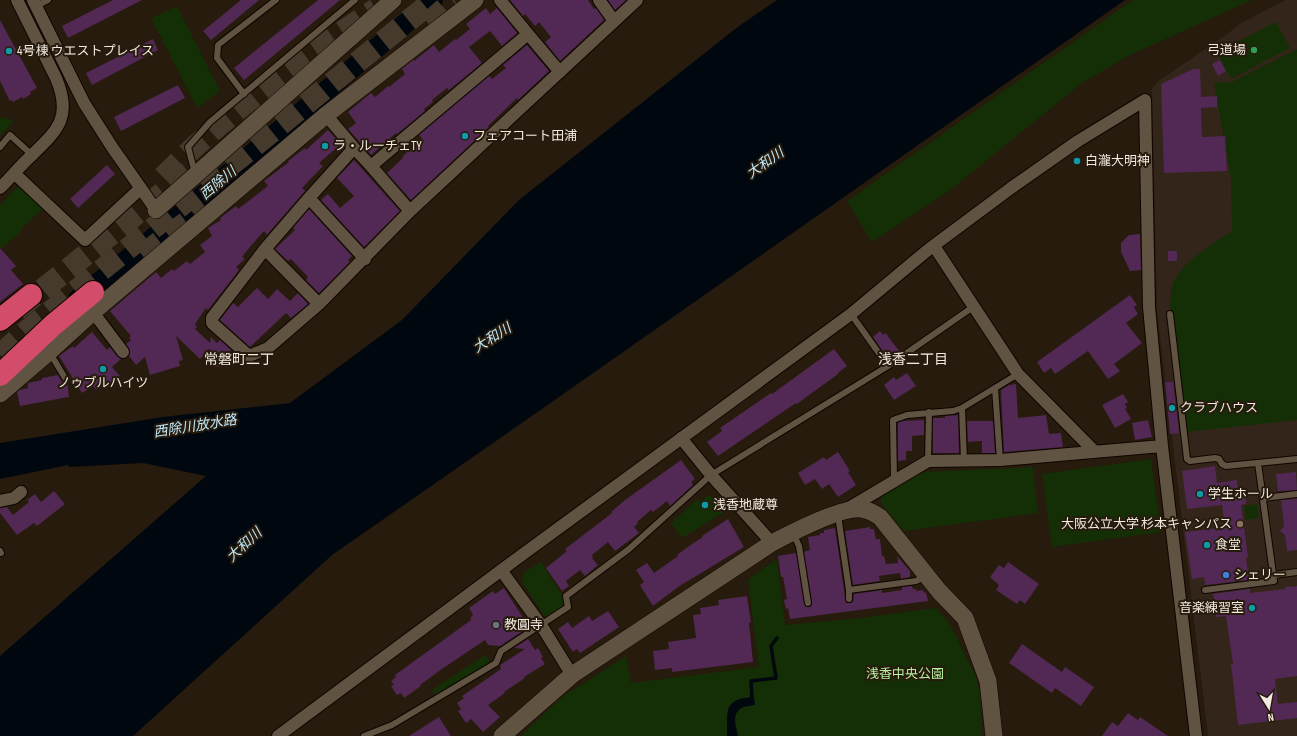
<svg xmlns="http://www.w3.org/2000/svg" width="1297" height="736" viewBox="0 0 1297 736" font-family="'Sofia Sans Condensed','Noto Sans JP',sans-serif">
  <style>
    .education { fill: #332519 }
    .green { fill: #142f06 }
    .water { fill: #00070f }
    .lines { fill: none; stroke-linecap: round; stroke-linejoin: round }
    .stream { stroke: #00070f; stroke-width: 3.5 }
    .river { stroke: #00070f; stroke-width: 20 }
    .building { fill: #522854 }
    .highway-tunnel { stroke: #453a2c; stroke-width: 22; stroke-dasharray: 22 11; stroke-linecap: butt }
    .lane-casing { stroke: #0f0500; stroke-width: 8 }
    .street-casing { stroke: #0f0500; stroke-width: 14 }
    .secondary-casing { stroke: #0f0500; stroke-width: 18 }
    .highway-casing { stroke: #0f0500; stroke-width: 24 }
    .lane { stroke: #615342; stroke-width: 6 }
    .street { stroke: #615342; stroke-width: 12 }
    .secondary { stroke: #615342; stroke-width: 17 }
    .highway { stroke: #d34d6a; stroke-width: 22 }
    .leisure-dot { fill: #2e9e5b; stroke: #261b0c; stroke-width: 1.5 }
    .culture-dot { fill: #0f9aa8; stroke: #261b0c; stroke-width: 1.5 }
    .education-dot { fill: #8d6e63; stroke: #261b0c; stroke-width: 1.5 }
    .shop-dot { fill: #3f7fe0; stroke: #261b0c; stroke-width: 1.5 }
    .worship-dot { fill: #6b7280; stroke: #261b0c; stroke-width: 1.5 }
    .labels { text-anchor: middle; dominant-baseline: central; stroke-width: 4; stroke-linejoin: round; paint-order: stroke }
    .poi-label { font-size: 13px; fill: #f2eae0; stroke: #261b0c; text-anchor: start }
    .park-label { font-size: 13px; fill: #b4ee9e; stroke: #261b0c }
    .water-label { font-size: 14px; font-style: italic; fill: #bee6f8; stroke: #261b0c }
    .neighbourhood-label { font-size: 14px; fill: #f2eae0; stroke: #261b0c }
  </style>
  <rect width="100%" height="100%" fill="#261b0c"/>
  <path class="education" d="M1286,0H1297V736H1208L1157,312L1152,89L1157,82L1227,34L1241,23Z"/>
  <path class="green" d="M1133,0H1252L1130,55L1082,83L949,191L872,242L847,201Z
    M177,6L220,91L197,108L151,18Z
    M1276,22L1290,48L1231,79L1217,52Z
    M1297,49V420L1185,432L1170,307C1171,302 1170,297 1171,292C1175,264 1211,246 1232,231L1231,178L1214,83L1232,82Z
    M0,117L14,121L0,136Z
    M19,185L42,209L22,228L19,234L0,249V205Z
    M1151,459L1161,532L1052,547L1042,474Z
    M1033,467L1038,513L904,531L881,503V495L922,472Z
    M709,494L723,513L682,538L671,523L698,498L701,502Z
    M1257,504L1259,518L1246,520L1244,506Z
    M777,559L785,625L861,618L936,608L950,624L976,677L980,693L982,736H521L562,697L626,656L631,683L759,667L748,579Z
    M541,562L565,600L563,607L546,619L522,581L523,573Z
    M485,655L490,662L437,697L432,690Z"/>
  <path class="water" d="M777,0H1125L549,404L332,555L133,736H0V656L206,476L143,463L69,467L68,465L0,479V443L163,417L290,403L402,320L519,200L739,26Z
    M754,697L755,705C751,706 745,706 742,708C731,713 736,727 738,736H727C728,711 722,699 754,697Z"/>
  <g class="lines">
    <path class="stream" d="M752,698L751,681L776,678L771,646L777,638"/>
    <path class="river" d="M78,299L140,249L433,0"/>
  </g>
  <path class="building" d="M113,0H142L68,38L62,26Z
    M241,0H259L211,40L203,31Z
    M318,0H340L244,80L234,68Z
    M510,0H588L594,9L596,8L604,20L560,61L545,42L551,37L539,22L535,26L525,14L523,16Z
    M608,0H626L615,10Z
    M486,8L490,14L497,8L517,33L502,46L490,31L469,47L482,63L449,90L447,88L432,100L433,102L424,109L425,111L397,134L396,133L371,155L348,129L356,123L348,112L371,93L375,97L388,86L389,87L405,74L402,69L413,60L414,61L434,45L439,52L455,39L456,40L470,29L466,24Z
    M0,20L37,88L30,92L31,94L23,99L22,97L13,102L12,100L10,101L0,81Z
    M153,39L158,50L92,85L86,73Z
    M527,45L549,71L518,100L517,98L488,126L489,127L411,200L387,173L403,158L402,157L422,138L419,135L489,76L492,79L506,68L503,65Z
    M1220,60L1226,71L1218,76L1212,64Z
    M1193,69H1200L1201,97L1217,96V107L1201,108L1202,137L1225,136L1227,171L1164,173L1161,84Z
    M178,85L185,98L121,131L114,117Z
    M328,130L341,144L319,163L323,166L302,188L305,191L271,230L267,235L264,231L249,248L242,257L245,259L236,267L239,270L208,310L206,308L195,324L197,327L195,329L210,343L211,337L217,343L220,340L231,350L226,356L220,357L219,367L209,366L210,348L200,359L176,336L183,360L179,361L180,366L150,375L145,357L136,365L129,356L130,351L126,344L131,340L129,338L131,336L110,311L156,272L161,278L172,269L174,271L187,261L190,264L205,252L200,245L212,236L208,228L221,220L220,218L236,206L238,209L268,186L264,181L289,162L288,161L305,148L306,150Z
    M354,160L400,211L364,247L321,200L328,194L340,208L354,196L337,178Z
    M107,165L115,174L78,208L70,199Z
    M309,209L352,256L348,260L350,262L319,293L306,280L308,277L291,259L288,261L275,249L295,230L293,228Z
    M1140,234L1141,270L1130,271L1121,252V243L1129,235Z
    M0,248L16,266L11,270L23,284L0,302Z
    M1168,251H1177V261H1168Z
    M257,288L268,299L277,289L290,301L298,293L308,304L291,318L286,313L250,347L220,320L233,303L238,307Z
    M1130,295L1137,305L1134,307L1138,314L1126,323L1142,343L1114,364L1120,371L1108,379L1088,351L1055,374L1051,368L1044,373L1037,362Z
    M880,331L883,335L885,333L887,335L900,352L889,360L873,337Z
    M92,332L107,350L110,347L117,356L121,359L112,367L120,376L109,386L105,382L96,390L93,386L82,393L59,356L73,346L74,348Z
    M834,349L847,366L838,373V374L797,404L796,403L718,456L707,442L722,431L720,428L771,393L772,394Z
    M907,373L916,386L894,400L884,385L894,377L896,380Z
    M58,375L62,382H67L69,397L20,406L17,392L20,390L28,388V383L42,380V378Z
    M1165,382H1173L1179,433L1170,434Z
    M1016,384L1018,418L1046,415L1049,434L1061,433L1063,447L1004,452L1001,390L1009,385Z
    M1123,394L1128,402L1125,404L1127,408L1125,409L1131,419L1115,428L1102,405Z
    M958,415L959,453H933V418H945V416Z
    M924,420V435L912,436V451H906V460L898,461V423L902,421Z
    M1148,420L1152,437L1135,440L1132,423Z
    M967,421H993L995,453H982V441L968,442Z
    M838,452L850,471L848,472L856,485L838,497L829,484L822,489L815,479L805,485L798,473L824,457L826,460Z
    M681,460L695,479L691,482L693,485L670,506L667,501L653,512L651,510L637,522L638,523L634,527L639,533L615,551L608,542L592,555L593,557L592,558L598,565L585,576L580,570L566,581L569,586L562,591L546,568L567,551L565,549L612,513L611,512L625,500Z
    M1215,466L1217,483L1237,480L1238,491L1245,490L1246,504L1241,505L1248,557L1246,558L1249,580L1205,585L1204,577L1192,579L1185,532L1225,527L1222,505L1187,509L1182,471Z
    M1296,472L1297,490L1278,491L1276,474Z
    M54,491L65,504L37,526L34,523L17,535L0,513V508L7,507L13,515L29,502L27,500L35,494L41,502Z
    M1297,499V550L1287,551L1285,535L1280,531L1284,526L1281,500Z
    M728,519L744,547L678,587L653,606L640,585L644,582L636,570L647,563L654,573L678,556L677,555L692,544L703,537L702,536Z
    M870,527V529H874L876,539H880L882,556H884L886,564L898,563L897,556L910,571V577L901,579L900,573L879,576L880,581L853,585L845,531Z
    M835,528L844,590L845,599L846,603H849L853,602L854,594L882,590V593L902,590V587L912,586L913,589H916V591L923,590L924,593L926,592L928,601L790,619L788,608L786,609L784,600L787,599L783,577H781L778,556L796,553L804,604L806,607H810L812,602L804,552L810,550L808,537L820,535V533H824V530Z
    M1008,562L1039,584L1025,604L1020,600L1017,604L996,590L999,585L990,577L999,565L1004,568Z
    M1297,586V676L1275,679L1278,704L1297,702V718L1238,725L1231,664H1233L1226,616L1216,617L1213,594L1250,589V593L1285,589V587Z
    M504,588L529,627L500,646L488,645L485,640L439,671L420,685L421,686L404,698L401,693L397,695L391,686L394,685L391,681L396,677L395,675L471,620L470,618L473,615L469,608L493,591L495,594Z
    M747,596L751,622L749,623L753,662L672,672V668L655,670L653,651L669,649L668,642L696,638L693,615L701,614L700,608L719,605L718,600Z
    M608,611L619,627L580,653L577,649L573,652L558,629L568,622L572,628L589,616L592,621Z
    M528,639L535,650L538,648L543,657L541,658L545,664L524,677L525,678L504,692L505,693L488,705L500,717L483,732L471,719L466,723L458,711L461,709L457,703L464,698L462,696L501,669L500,665L525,649L514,648Z
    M1022,644L1062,672L1065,667L1094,687L1081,706L1055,688L1052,693L1009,663Z
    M1128,713L1138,720L1140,717L1168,736H1102L1112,722L1118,726Z
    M439,717L451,736H409Z"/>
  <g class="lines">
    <path class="highway-tunnel" d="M428,23L454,0
      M163,177C228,112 301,59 376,9
      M142,255L206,208
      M17,310L190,171
      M0,355L29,329L434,0"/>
    <defs>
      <path id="lane" d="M36,6L48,0
        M244,94L217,58L218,45L276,0
        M0,147L10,135L32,155
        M195,173L188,147L210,122L355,0
        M851,314L888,366
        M1170,314L1187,459L1190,461L1215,458L1219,459L1222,464L1226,466L1297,459
        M50,353L65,378
        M995,388L1000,460
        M962,408L964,460
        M928,461L929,412
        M894,480L893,420L907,415L953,411L962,408L1018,374
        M1263,498L1297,494
        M838,515L849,590L916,581L926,576
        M793,533L799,546L808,603
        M0,551L1,553
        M1274,575L1297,572
        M849,590V599
        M1205,590L1274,581L1258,463
        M364,736L392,725L496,663L501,651L568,607L566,596L629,549L711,475L888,366L973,307"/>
      <path id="street" d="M33,0L84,103L112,147L156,210
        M599,0L614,21
        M528,34L560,72
        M326,115L354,148L309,198L365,259
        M354,148L371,166
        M14,173L85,240L141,188
        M0,188C11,177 21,165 33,154C59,129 72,116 56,78L17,0
        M410,211L371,166L528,34L500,0
        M934,246L1018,374L1095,452
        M265,249L309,198
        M319,304L265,249L212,318V323L249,356L268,348L319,304L410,211L637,0
        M93,312L123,352
        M681,438L711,475L772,543
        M0,501L14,498L21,492
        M849,508L928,461L1000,460L1162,446
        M501,570L541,625L572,675
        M278,736L515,560L851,314L929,249L1011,188L1078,141L1145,100L1149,307L1162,446L1196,736"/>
      <path id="secondary" d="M156,210L393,0
        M0,394L49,352L93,312L326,115L475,0
        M502,736L572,675L772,543C791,533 841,507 861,509C869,510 874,513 880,517L939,591L965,618L988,681L994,736"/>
      <path id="highway" d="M0,320L31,295
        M0,375L53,325L93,292"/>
    </defs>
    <use href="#lane" class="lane-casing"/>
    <use href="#street" class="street-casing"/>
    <use href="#secondary" class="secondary-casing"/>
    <use href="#highway" class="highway-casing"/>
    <use href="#lane" class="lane"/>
    <use href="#street" class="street"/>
    <use href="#secondary" class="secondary"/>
    <use href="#highway" class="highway"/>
  </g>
  <circle class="leisure-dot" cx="1254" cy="50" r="4"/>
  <g class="culture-dot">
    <circle cx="9" cy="51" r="4"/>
    <circle cx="465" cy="136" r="4"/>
    <circle cx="325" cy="146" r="4"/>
    <circle cx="1077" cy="161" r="4"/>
    <circle cx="103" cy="369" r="4"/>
    <circle cx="1172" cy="408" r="4"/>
    <circle cx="1200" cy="494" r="4"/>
    <circle cx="705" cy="505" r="4"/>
    <circle cx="1207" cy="545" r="4"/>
    <circle cx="1252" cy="608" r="4"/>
  </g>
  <circle class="education-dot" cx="1240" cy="524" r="4"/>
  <circle class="shop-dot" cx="1226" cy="575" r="4"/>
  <circle class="worship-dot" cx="496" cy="625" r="4"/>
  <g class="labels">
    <g class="poi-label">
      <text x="1246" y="50" text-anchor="end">弓道場</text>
      <text x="17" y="51">4号棟 ウエストプレイス</text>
      <text x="473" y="136">フェアコート田浦</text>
      <text x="333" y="146">ラ・ルーチェTY</text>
      <text x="1085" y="161">白瀧大明神</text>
      <text x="103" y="383" text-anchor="middle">ノゥブルハイツ</text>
      <text x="1180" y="408">クラブハウス</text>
      <text x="1208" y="494">学生ホール</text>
      <text x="713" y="505">浅香地蔵尊</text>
      <text x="1232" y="524" text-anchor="end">大阪公立大学 杉本キャンパス</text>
      <text x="1215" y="545">食堂</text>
      <text x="1234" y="575">シェリー</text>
      <text x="1244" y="608" text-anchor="end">音楽練習室</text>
      <text x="504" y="625">教圓寺</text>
    </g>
    <g class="park-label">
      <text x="905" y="674">浅香中央公園</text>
    </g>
    <g class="water-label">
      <text transform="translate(765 163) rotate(-35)">大和川</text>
      <text transform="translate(218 183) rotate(-40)">西除川</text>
      <text transform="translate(492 338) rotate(-32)">大和川</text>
      <text transform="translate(195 426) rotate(-9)">西除川放水路</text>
      <text transform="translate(244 545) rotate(-43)">大和川</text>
    </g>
    <g class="neighbourhood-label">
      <text x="239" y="359">常磐町二丁</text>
      <text x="913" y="359">浅香二丁目</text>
    </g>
  </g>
  <g transform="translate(1269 708) rotate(169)" stroke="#261b0c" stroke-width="3" paint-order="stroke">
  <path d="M0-3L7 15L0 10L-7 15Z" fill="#f2eae0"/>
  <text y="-6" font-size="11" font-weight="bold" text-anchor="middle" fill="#f2eae0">N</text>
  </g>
</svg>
